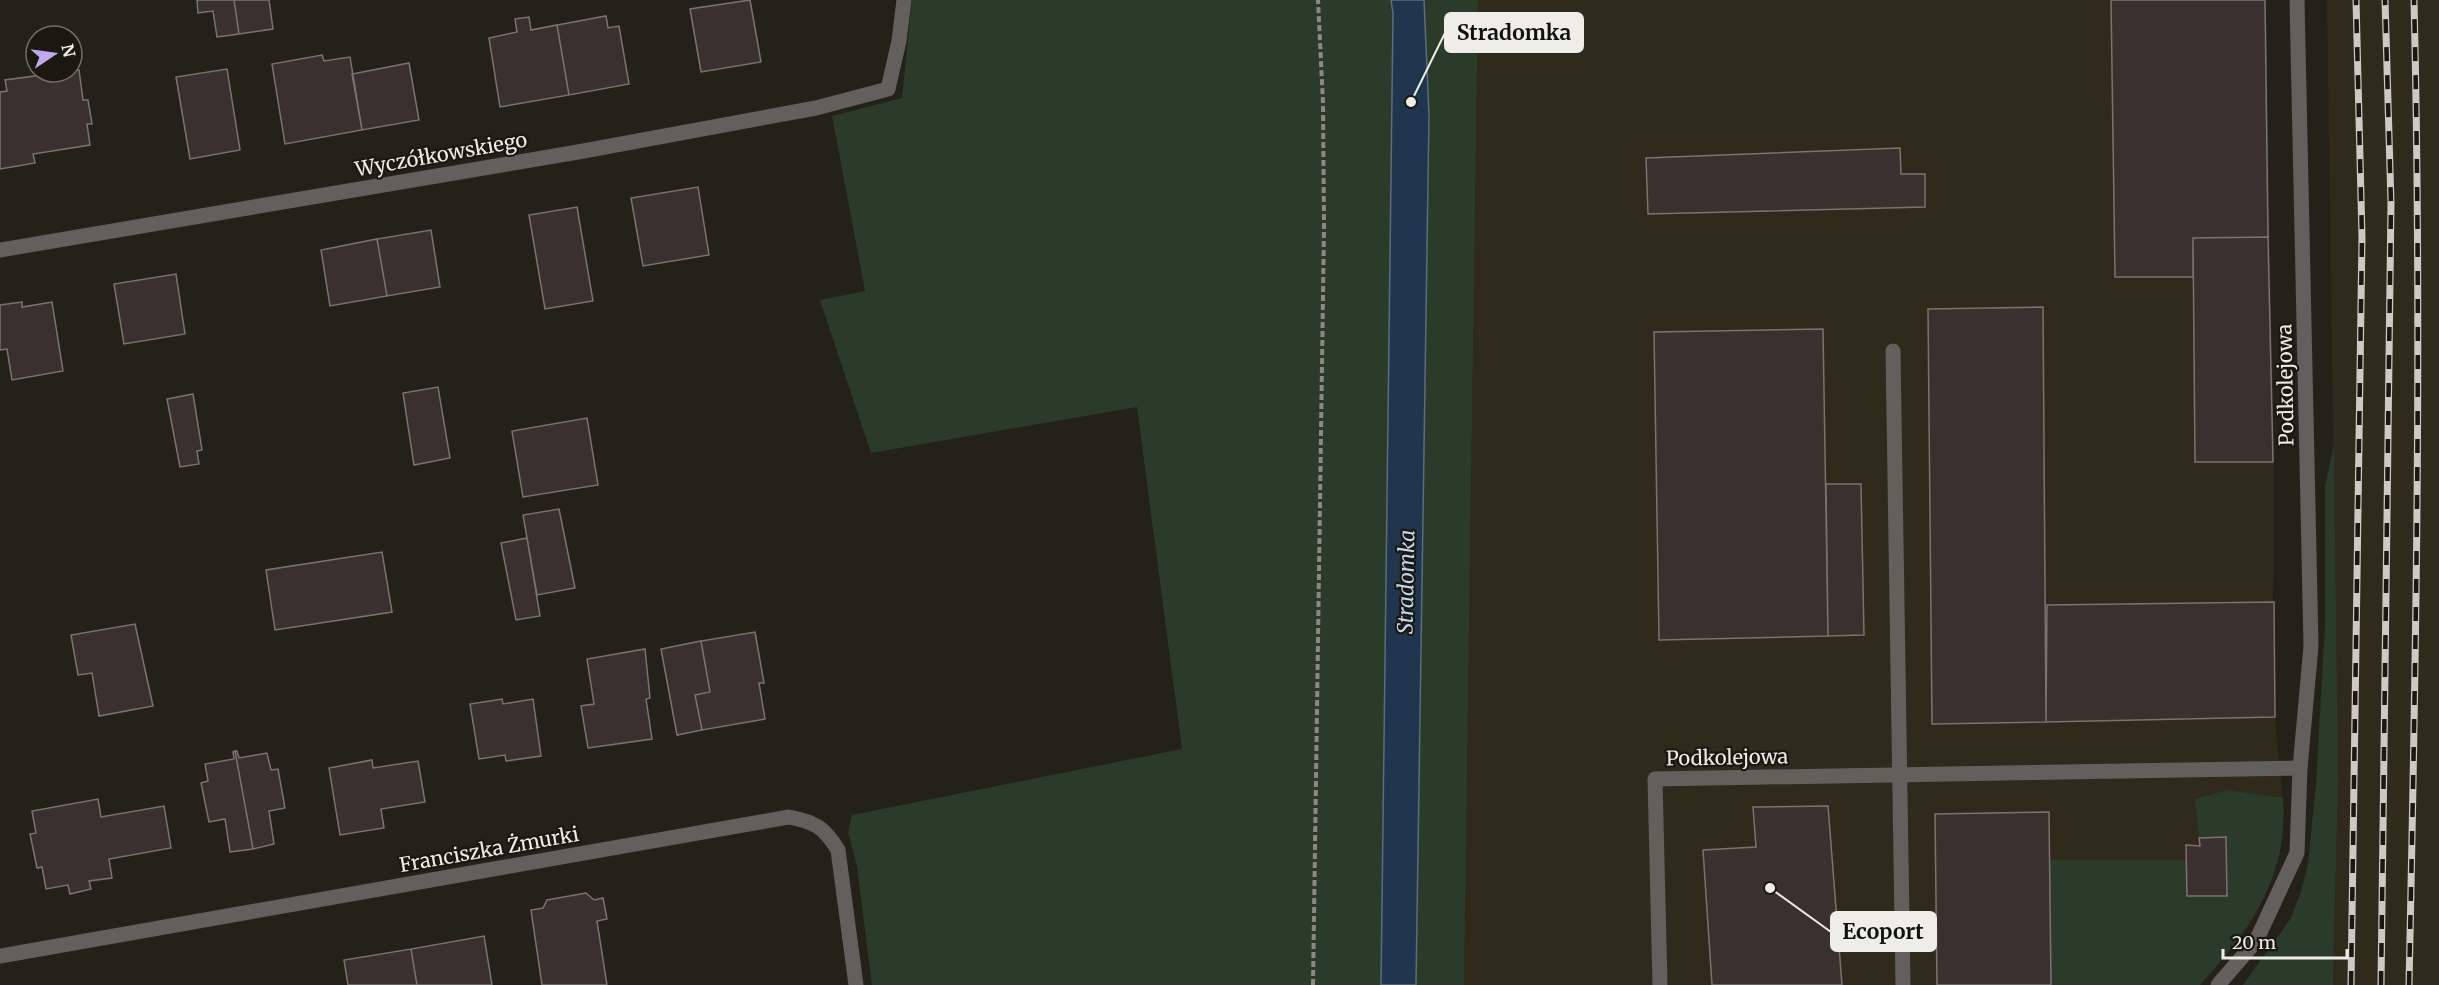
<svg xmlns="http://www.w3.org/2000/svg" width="2439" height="985" viewBox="0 0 2439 985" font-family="Merriweather,serif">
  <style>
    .built { fill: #2f2a1c }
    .green { fill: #2a3b2a }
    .water { fill: #20354e; stroke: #5e6c7c; stroke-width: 1.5 }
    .building { fill: #3a302e; stroke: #7e7270; stroke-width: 1.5 }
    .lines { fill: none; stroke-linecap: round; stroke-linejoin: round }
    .path { stroke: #8b8982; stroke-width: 4; stroke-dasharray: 6 3; stroke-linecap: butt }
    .lane { stroke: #635f5c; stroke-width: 15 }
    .street { stroke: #635f5c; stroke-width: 15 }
    .rail-casing { stroke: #cdcac4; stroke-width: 7 }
    .rail { stroke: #1b1810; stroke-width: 4.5; stroke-dasharray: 14; stroke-linecap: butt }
    .labels { text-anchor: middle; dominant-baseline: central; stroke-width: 4.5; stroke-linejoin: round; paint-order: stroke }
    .street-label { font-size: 20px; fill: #efede7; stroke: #1b1810 }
    .water-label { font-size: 21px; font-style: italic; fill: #c1d9f8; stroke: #1b1810 }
    .leader { fill: none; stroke: #efede7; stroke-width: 2 }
    .callout-dot { fill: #efede7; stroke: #1b1810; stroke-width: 2 }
    .callout { fill: #efede7; stroke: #efede7; stroke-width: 2 }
    .callout-label { font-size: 21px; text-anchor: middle; font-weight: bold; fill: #111 }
  </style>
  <rect width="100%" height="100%" fill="#242119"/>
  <path class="built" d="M1478,0H2266L2274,463L2273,604L2275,717L2284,816L2277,859L2268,889L2254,918L2233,948L2200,985H1464Z
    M2327,0H2439V985H2333L2338,782Z"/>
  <path class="green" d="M912,0H1478L1464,985H872L857,866L848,832L852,815L1182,749L1137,407L871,453L820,300L865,291L832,116L902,98Z
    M2334,444L2338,782L2333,985H2243L2291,918L2301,891L2308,864L2316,784L2325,625V486Z
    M2227,790L2283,798C2289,877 2250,929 2200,985H2051L2049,860H2186L2187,896H2227L2226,838H2199L2195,799Z"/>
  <path class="water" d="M1391,0H1424L1429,115L1416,985H1381L1393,14Z"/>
  <path class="building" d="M197,0H234L239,34L217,37L213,11L198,13Z
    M234,0H269L273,29L239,34Z
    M750,0L761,62L701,72L690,9Z
    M2111,0H2265L2268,237L2193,238V277H2115Z
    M606,16L608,28L619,26L629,84L569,95L557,25Z
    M529,17L531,30L557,25L569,95L500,107L489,38L517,32L515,19Z
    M322,55L324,61L350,57L362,130L285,144L272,64Z
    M409,63L419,120L362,130L352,74Z
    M227,69L240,150L190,159L176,77Z
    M79,70L83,100H88L92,124H87L90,145L33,154L35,163L0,169V92L7,91L5,80Z
    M1900,148L1901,174H1925V207L1648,214L1646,158Z
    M698,187L709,255L643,266L631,198Z
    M577,207L593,301L545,309L529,215Z
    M431,230L440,287L387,296L377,239Z
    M2268,237L2273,462H2195L2193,238Z
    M377,239L387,296L330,306L321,250Z
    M176,274L185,334L124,344L114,284Z
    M22,302V307L52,302L63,371L12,380L7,349L0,350V305Z
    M2043,307L2046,722L1932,724L1928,309Z
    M1823,329L1828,636L1659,640L1654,332Z
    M438,387L450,458L414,465L403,393Z
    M193,394L202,450L197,451L199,464L180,467L167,399Z
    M587,418L598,485L523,497L512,431Z
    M1826,484H1861L1864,635L1828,636Z
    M559,509L575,588L537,595L523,515Z
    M527,538L540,616L516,620L501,543Z
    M382,552L392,612L275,630L266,570Z
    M2274,602L2275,717L2046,722L2047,605Z
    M135,624L153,706L99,716L92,673L78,675L71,635Z
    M755,632L764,683H759L765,719L702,730L695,695L710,692L701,641Z
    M701,641L710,692L695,695L702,730L677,735L661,649Z
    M645,649L650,698L646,699L652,739L588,748L581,706L594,704L587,659Z
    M502,699L503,704L533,699L541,756L506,761L505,755L479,759L470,704Z
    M235,751L253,849L230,852L225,819L209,822L201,783L208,781L205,764L234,759L233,752Z
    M235,751H237L239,758L267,753L271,770L278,769L285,808L269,811L274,844L253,849Z
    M372,760L373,768L418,761L425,802L381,809L384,828L340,835L329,768Z
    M98,799L101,817L164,806L171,848L109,859L112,878L89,881L91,889L70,894L68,885L46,889L42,867L37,868L30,834L36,833L32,811Z
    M1828,806L1842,985H1712L1703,850L1756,847L1753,807Z
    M2049,812L2051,985H1937L1935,814Z
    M2226,837L2227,896H2187L2186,845L2200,846L2199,838Z
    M586,893L594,900L603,898L607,919L597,921L607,985H542L531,910L543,908L547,900Z
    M484,936L492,985H417L411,949Z
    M411,949L417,985H348L344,960Z"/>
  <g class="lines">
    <path class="path" d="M1313,985L1324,227L1323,103L1318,0"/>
    <path class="lane" d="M1893,351L1903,985
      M1660,985L1655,779L2300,768"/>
    <path class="street" d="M0,250L578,152L816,108L888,89L899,41L904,0
      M0,956L789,817C815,822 824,827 838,850L856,985
      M2218,985L2256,941L2297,853L2300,768L2311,646L2297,0"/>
    <defs>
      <path id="rail" d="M2351,985L2362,237L2356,0
        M2381,985L2391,203L2385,0
        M2409,985C2416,657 2422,329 2414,0"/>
    </defs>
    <use href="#rail" class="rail-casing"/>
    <use href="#rail" class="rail"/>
  </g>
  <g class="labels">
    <g class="street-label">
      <text transform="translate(441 154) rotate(-10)">Wyczółkowskiego</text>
      <text transform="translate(2285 385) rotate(-91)">Podkolejowa</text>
      <text transform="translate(1727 757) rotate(-1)">Podkolejowa</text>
      <text transform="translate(489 849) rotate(-10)">Franciszka Żmurki</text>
    </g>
    <g class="water-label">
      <text transform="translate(1406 582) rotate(-89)">Stradomka</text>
    </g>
  </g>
  <path class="leader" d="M1411 102L1445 33M1770 888L1831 932"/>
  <g class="callout-dot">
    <circle cx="1411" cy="102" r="6"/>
    <circle cx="1770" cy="888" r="6"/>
  </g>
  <g class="callout">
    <rect x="1445" y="13" width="138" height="39" rx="6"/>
    <rect x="1831" y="912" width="105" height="39" rx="6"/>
  </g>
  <g class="callout-label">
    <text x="1514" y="40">Stradomka</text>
    <text x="1883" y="939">Ecoport</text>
  </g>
  <g transform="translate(54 54) rotate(77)"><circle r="28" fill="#1b1810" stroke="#706d66" stroke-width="1.5"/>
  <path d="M0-4.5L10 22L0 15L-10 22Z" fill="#c4a7f1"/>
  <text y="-9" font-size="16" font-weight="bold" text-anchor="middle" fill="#efede7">N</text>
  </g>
  <path d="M2223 949v9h124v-9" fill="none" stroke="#efede7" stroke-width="3"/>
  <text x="2232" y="949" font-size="18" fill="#efede7" stroke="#1b1810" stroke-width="4.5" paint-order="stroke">20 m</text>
</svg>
